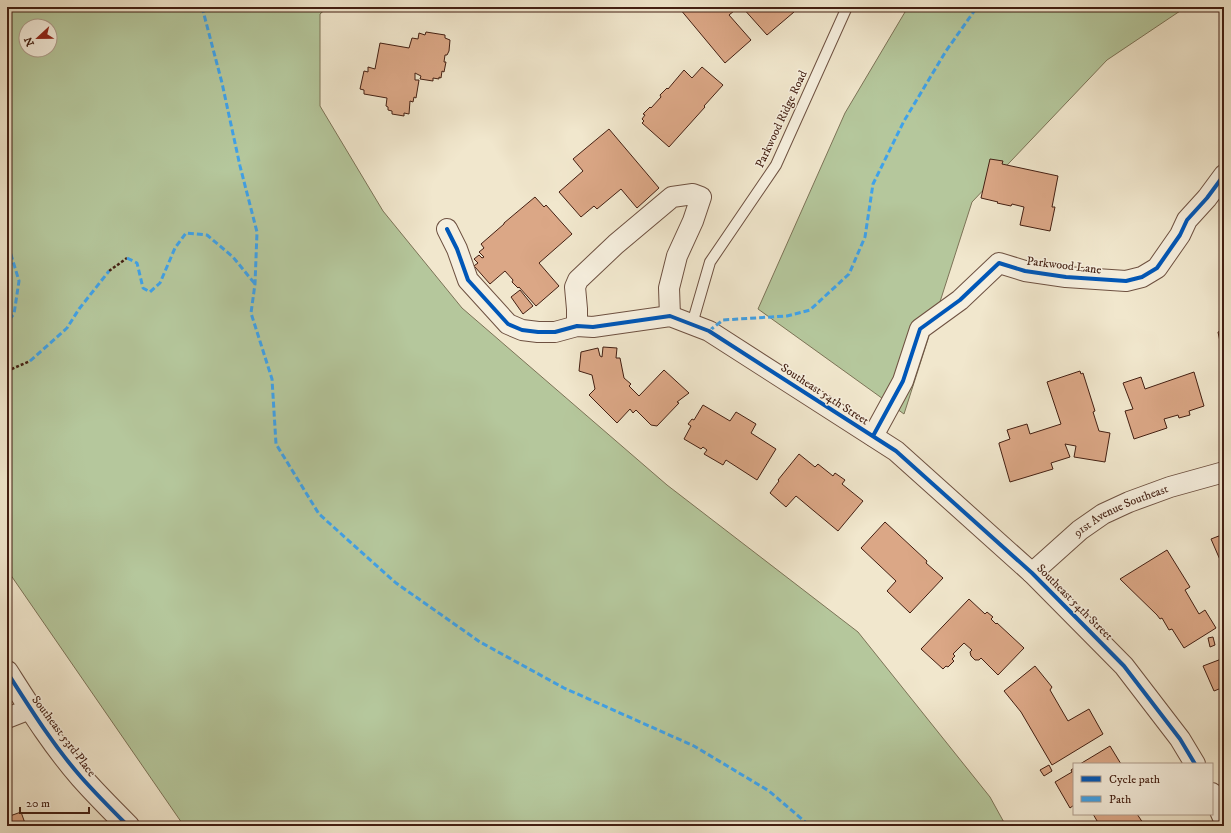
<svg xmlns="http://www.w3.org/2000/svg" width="1231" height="833" viewBox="0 0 1231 833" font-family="'IM FELL DW Pica',serif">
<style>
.green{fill:#b5c79c;stroke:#7c7357;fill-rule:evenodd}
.building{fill:#dba786;stroke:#431f12}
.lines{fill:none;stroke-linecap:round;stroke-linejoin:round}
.service-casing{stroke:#6e5141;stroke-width:12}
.minor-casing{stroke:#6e5141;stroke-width:22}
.tertiary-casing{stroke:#6e5141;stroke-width:24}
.path{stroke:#431f12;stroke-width:2.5;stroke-dasharray:3 2;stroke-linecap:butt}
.service{stroke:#f6efde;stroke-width:10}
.minor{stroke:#f6efde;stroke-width:20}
.tertiary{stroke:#f6efde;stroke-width:22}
.quiet{stroke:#3fa2ea;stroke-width:3;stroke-dasharray:6 3;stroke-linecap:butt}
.cycleway-casing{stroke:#f6efde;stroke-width:6}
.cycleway{stroke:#0057b8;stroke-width:4}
.labels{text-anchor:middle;stroke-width:3;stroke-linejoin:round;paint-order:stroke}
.street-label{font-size:12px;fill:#431f12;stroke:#f6efde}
</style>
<rect width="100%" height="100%" fill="#f1e7cd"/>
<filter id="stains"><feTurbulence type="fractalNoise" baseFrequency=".005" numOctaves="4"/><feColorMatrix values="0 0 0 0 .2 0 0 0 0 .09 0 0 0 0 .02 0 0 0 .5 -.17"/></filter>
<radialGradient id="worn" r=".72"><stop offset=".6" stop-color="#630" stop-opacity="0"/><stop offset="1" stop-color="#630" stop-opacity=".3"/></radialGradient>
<path class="green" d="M7 7H328L320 14V106L383 211 462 308 667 485 858 632 990 797 1006 826H184L10 574 7 562ZM26 26H50V50H26Z
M908 7H1186L1107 60 972 202 904 414 758 309 845 113Z"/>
<path class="building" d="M682 7H739L729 15 751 40 725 63 680 9Z
M742 7H790L794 12 767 35Z
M426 32 445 35V38L450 40 449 51 447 55H445L444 62H446L444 72 442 71 441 78 439 77V79L433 78V81L420 79 421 76 415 73V80H419L416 98 414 97 413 102 410 101 409 114 404 113V116L392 114V111L388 110V107L386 106 387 98 364 94V90L360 89 364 71 368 72V67L375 69 380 43 409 48 412 38 418 39 419 33 425 35Z
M702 67 723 85 704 106 705 107 669 147 642 123 644 121 642 119 645 115 643 114 650 107 651 108 661 97 660 95 667 88 668 89 684 70 692 78Z
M609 129 659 188 637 208 621 189 597 209 594 206 581 217 559 192 583 171 573 159Z
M990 159 1003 161 1002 164 1058 176 1052 207H1055L1050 231 1020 225 1024 207 1012 204 1011 206 997 203 998 202 981 198Z
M535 197 544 207 546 205 572 234 539 263 559 286 536 306 519 287 518 288 512 282 513 280 505 271 490 284 475 267 472 270 471 268 478 263 474 259 479 255 482 258 484 257 479 252 484 248 481 244 504 224V223Z
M520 290 533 306 523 314 511 297Z
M1224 330V361L1218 332Z
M603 347 617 348 616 358H620L624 378 631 384 629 386 639 396 664 370 689 393 677 402 679 403 657 426 651 425 636 410 633 413 630 409 617 423 589 395 595 389 592 375 579 371 581 352 598 348 600 356 602 357Z
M1080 371 1081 374 1083 373 1095 411 1093 412 1099 431 1110 433 1105 462 1074 457 1076 446 1065 444 1070 457 1051 463 1053 469 1010 482 999 444V443L1010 439 1007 430 1027 424 1030 434 1061 424 1047 382Z
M1194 372 1204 406 1189 411 1190 415 1179 418 1178 415 1164 419 1167 428 1134 439 1125 411 1133 409 1123 383 1141 377 1145 389Z
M703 405 730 421 736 412 756 424 751 433 776 449 757 480 726 460 723 465 704 454 707 450 703 447 701 449 684 439 691 426 688 424 692 419 694 420Z
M799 454 815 467 818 464 833 476 835 473 845 480 842 484 863 501 838 531 796 496 786 507 770 493 779 481 778 480Z
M885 522 927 561 926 563 943 578 910 613 887 591 896 581 861 548Z
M1224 534V569L1211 539Z
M1167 550 1190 587 1185 590 1199 614 1205 610 1216 628 1184 648 1172 629 1169 630 1162 618 1160 619 1157 615 1120 579Z
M969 599 985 614 987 612 993 617 991 619 996 624 997 623 1024 648 998 675 981 658 979 660H975L971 656 970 652 972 650 964 643 953 654 955 656 952 659 954 661 948 667 946 666 943 669 921 649Z
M1213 637 1215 645 1210 647 1208 638Z
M1224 658V687L1214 691 1203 666Z
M1035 666 1052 687 1050 690 1068 721 1089 709 1103 734 1052 765 1021 712 1004 691Z
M1110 746 1121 764H1080Z
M1049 765 1052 771 1044 776 1040 770Z
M1074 768V805L1070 808 1055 782 1072 772 1071 770Z
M21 812 26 826H7V817Z
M1093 814H1137L1145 826H1100Z"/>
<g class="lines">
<defs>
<path id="service" d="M692 324 710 262 776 165 847 7"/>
<g id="minor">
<path d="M447 229 457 249 468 280 508 324 522 330 538 332H555L577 326 593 327 670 316 709 331 896 451 1032 573 1124 666 1180 739 1195 764"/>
<path d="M577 326V309L575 287 578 280 616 244 672 197 693 194 701 197 693 221 677 256 669 288 670 316"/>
<path d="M873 436 903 381 920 329 960 300 999 263 1025 271 1066 277 1126 281 1142 277 1157 268 1180 235 1187 220 1207 198 1224 175"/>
<path id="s1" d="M1032 573 1080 530 1103 514 1129 502 1170 487 1224 472"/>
<path d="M7 718 30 709"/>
<path d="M1212 793 1224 820"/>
</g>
<path id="tertiary" d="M7 672C30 708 53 745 81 777 96 794 112 810 128 826"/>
</defs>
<use href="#service" class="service-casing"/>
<use href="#minor" class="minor-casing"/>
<use href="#tertiary" class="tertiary-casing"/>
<path class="path" d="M109 271 127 258
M7 371 30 361"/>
<use href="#service" class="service"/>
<use href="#minor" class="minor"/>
<use href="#tertiary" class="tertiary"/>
<path class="quiet" d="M202 7 222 83 240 166 257 232 255 284 251 313 272 379 276 444 319 514 396 583 480 642 564 688 694 746 769 791 810 826
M7 246 9 248 19 281 14 314 7 322
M127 258 137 263 143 288 150 292 160 283 175 248 186 233 207 235 233 257 255 284
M709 331 723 320 787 316 810 310 849 274 865 237 873 184 904 121 946 51 977 7
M30 361 67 328 79 309 109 271
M7 370V371"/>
<defs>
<path id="cycleway" d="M447 229 457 249 468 280 508 324 522 330 538 332H555L577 326 593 327 670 316 709 331 896 451 1032 573 1124 666 1180 739 1195 764
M873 436 903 381 920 329 960 300 999 263 1025 271 1066 277 1126 281 1142 277 1157 268 1180 235 1187 220 1207 198 1224 175
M7 672C30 708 53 745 81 777 96 794 112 810 128 826"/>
</defs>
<use href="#cycleway" class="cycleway-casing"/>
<use href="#cycleway" class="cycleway"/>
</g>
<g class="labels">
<g class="street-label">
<text transform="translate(781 119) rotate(-65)" y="4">Parkwood Ridge Road</text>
<text transform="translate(1064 265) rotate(7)" y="4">Parkwood Lane</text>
<text transform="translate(825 394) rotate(33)" y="4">Southeast 54th Street</text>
<text dy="4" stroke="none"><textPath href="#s1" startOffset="110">91st Avenue Southeast</textPath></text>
<text transform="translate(1075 602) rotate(45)" y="4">Southeast 54th Street</text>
<text transform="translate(64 736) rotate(53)" y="4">Southeast 53rd Place</text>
</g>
</g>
<rect width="1231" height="833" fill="none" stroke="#f1e7cd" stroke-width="24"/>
<rect x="8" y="8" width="1215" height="817" fill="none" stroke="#431f12" stroke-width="2"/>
<rect x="12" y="12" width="1207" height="809" fill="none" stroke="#431f12"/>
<rect x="1073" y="763" width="140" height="52" fill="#f6efde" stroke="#ae9c8c"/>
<rect x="1081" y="776" width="20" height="6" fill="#0057b8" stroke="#ae9c8c"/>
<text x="1109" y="783" font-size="12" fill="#431f12">Cycle path</text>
<rect x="1081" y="796" width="20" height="6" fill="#3fa2ea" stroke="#ae9c8c"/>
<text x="1109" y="803" font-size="12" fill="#431f12">Path</text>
<g transform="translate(38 38) rotate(248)"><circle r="19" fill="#f6efde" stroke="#ae9c8c"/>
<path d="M0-3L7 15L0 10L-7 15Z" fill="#8f2418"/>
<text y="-6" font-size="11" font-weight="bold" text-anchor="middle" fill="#431f12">N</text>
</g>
<path d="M20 807v6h69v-6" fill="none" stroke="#431f12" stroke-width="2"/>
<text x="26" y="807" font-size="12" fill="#431f12" stroke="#f6efde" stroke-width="3" paint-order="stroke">20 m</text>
<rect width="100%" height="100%" filter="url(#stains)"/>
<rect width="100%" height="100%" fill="url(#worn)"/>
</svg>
